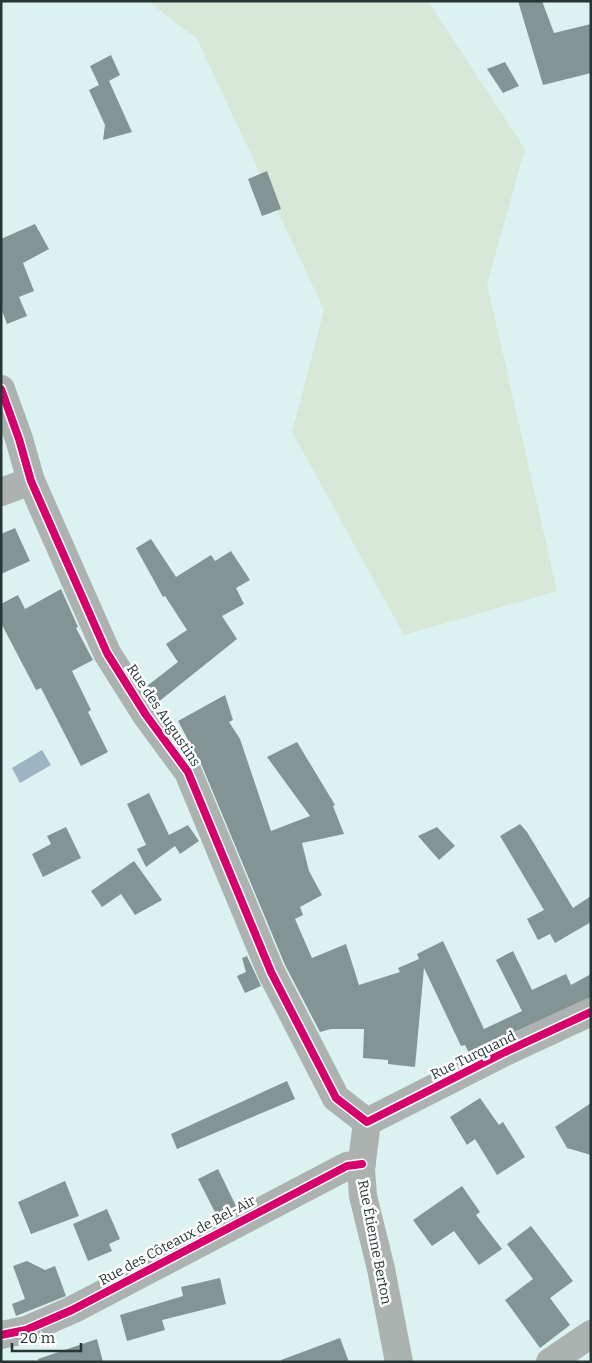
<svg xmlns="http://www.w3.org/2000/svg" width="592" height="1363" viewBox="0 0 592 1363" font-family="Bitter,serif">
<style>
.green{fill:#d7e8d9}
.water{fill:#9db4c5}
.building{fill:#839495}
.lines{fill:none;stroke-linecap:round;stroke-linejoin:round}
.minor{stroke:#acb2b0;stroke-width:28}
.cycleway-casing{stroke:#fff;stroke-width:11}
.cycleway{stroke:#d6006c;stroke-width:8}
.labels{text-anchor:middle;stroke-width:5;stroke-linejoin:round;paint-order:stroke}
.street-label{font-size:14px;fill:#253634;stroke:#fff}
</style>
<rect width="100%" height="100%" fill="#dcf2f0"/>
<path class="green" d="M148 1H428L525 149 487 284 557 591 404 635 292 432 324 310 197 39Z"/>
<path class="water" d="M42 750 51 765 20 783 12 768Z"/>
<path class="building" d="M518 1H542L554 33 591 24V73L543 85Z
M111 55 120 75 109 81 132 132 103 140 105 125 89 90 99 85 90 66Z
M505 62 519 86 503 93 487 69Z
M267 171 281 209 262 216 248 179Z
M35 224 49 249 23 263 34 291 19 297 27 316 7 324 1 308V239Z
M15 528 30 561 1 574V534Z
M151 539 176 577 211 555 215 561 231 551 250 580 236 588 244 604 222 616 237 639 157 703 147 686 178 662 166 644 187 630 165 596 163 597 136 548Z
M61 589 78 627 76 628 93 660 72 671 91 710 88 712 108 752 81 766 41 688 36 690 1 623V604L18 595 25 609Z
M225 695 233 720 229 722 240 739 271 831 310 816 267 757 297 742 335 805 333 806 344 834 302 843 309 871 322 895 300 907 303 915 295 919 312 958 346 944 359 985 400 972 398 968 419 959 417 954 443 941 484 1029 522 1011 496 960 513 951 532 990 566 974 571 985 591 974V997L469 1053 465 1045 461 1046 424 968 415 1067 388 1064V1060L363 1058 364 1029H331L320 1032 285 965 202 766 178 721Z
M149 793 169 835 188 825 199 841 180 854 175 846 146 867 137 849 146 845 127 804Z
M520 824 527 832 573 908 591 896V922L555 943 550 934 538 940 527 919 544 910 500 836Z
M66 827 81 858 43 877 32 854 51 844 47 836Z
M437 827 455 846 439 860 418 836Z
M134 861 162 900 135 915 121 894 102 907 91 891Z
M247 956 261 986 245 993 237 976 246 972 242 958Z
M287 1081 295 1099 177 1149 171 1134Z
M480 1098 499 1125 503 1122 525 1157 497 1175 475 1139 467 1145 450 1117Z
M591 1103V1155L567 1148 555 1127Z
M218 1169 236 1206 217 1216 198 1179Z
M65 1181 79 1216 31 1234 18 1202Z
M462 1186 480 1212 476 1215 502 1249 479 1265 454 1231 432 1246 413 1220Z
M107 1209 120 1239 109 1244 112 1251 88 1261 73 1224Z
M531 1226 573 1281 550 1298 570 1325 540 1348 505 1300 533 1279 507 1244Z
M27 1261 45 1270 55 1266 66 1296 16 1316 12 1304 25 1299 13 1266Z
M220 1278 226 1304 162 1320 165 1330 127 1341 120 1315 183 1296 181 1287Z
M340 1338 349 1362H281V1360Z
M97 1339 103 1362H39L38 1359Z"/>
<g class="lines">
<path class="minor" d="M1 389 19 439 31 481 107 653 146 715 188 772 271 972 336 1098 367 1122
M1 492 31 481
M367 1122 505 1052 591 1012
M367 1122 361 1169 363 1196 381 1269 399 1362
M1 1335 26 1330 72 1310 347 1166 362 1164
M550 1362 591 1334"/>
<defs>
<path id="cycleway" d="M1 389 19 439 31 481 107 653 146 715 188 772 271 972 336 1098 367 1122 505 1052 591 1012
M1 1335 26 1330 72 1310 347 1166 362 1164"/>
</defs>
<use href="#cycleway" class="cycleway-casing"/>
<use href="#cycleway" class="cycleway"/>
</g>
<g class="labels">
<g class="street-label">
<text transform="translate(164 715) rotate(56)" y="5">Rue des Augustins</text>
<text transform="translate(473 1055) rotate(-26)" y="5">Rue Turquand</text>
<text transform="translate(177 1240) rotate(-28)" y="5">Rue des Côteaux de Bel-Air</text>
<text transform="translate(375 1242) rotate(79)" y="5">Rue Étienne Berton</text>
</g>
</g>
<rect width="592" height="1363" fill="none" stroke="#253634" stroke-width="5"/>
<path d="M12 1343v8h69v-8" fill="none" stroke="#253634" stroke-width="2.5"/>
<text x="20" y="1343" font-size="15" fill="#253634" stroke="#ffffff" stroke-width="4" paint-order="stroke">20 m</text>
</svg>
